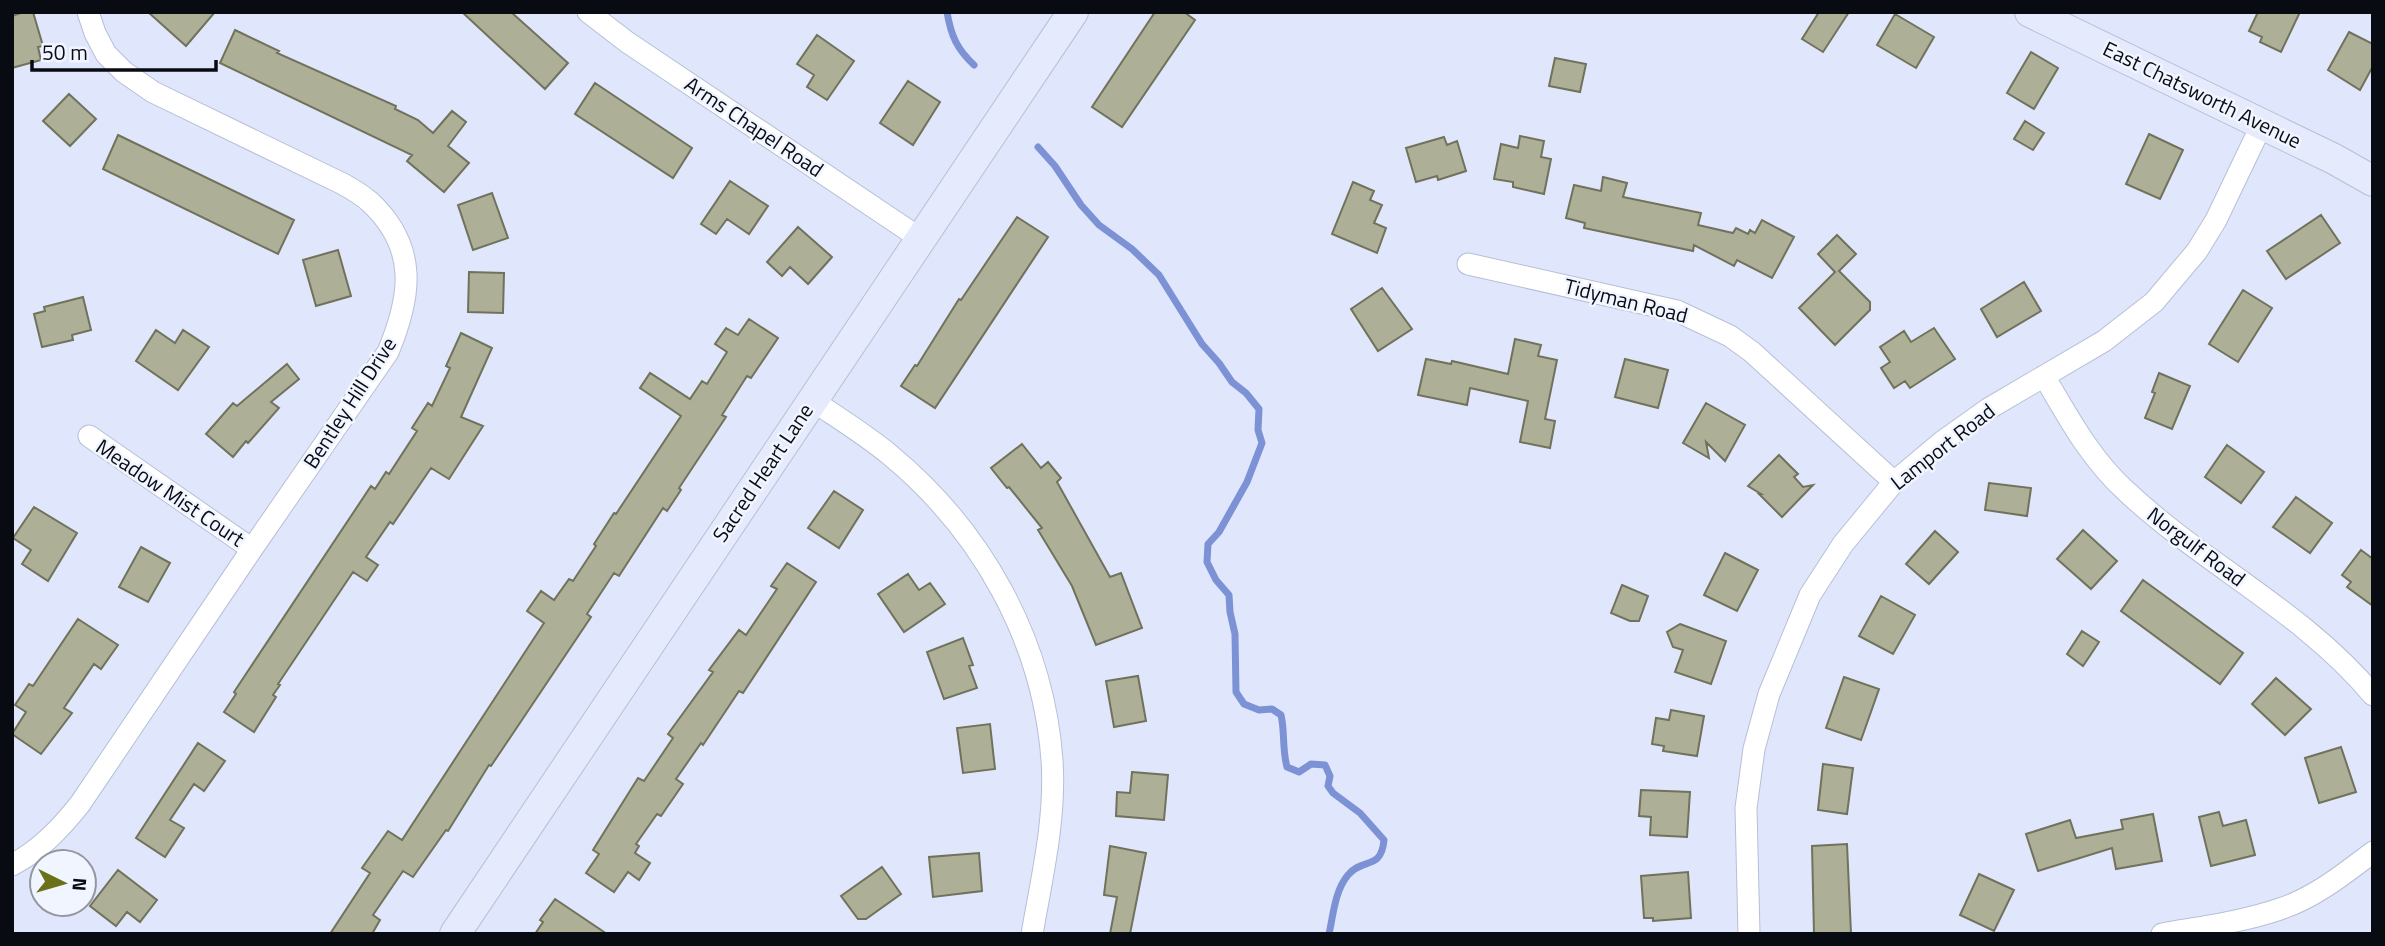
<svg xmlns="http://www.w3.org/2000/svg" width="2385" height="946" viewBox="0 0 2385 946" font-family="'Titillium Web',sans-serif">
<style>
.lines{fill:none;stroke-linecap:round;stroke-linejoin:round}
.stream{stroke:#7d92d5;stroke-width:7}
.building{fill:#adb097;stroke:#70725b;stroke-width:2}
.street-casing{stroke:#b7bfd7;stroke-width:23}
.secondary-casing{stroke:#b7bfd7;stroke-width:32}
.street{stroke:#fff;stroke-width:21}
.secondary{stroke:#e5ebfd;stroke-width:30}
.labels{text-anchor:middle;stroke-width:5;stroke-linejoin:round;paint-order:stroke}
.street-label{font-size:21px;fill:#090b13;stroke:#f1f5ff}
</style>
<rect width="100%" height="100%" fill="#e0e7fc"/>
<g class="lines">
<path class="stream" d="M947 12C951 36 957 49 974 65
M1038 147 1055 166 1081 205 1099 225 1132 249 1159 275 1202 344 1219 363 1232 382 1246 393 1259 409 1258 430 1262 443 1247 482 1219 532 1208 544 1207 562 1216 580 1229 595 1230 612 1235 634 1236 692 1244 704 1259 710 1272 709 1281 715C1285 732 1282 749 1287 767L1299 772 1311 764 1325 765 1330 776 1328 786 1333 793 1360 813 1384 840C1381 871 1363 857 1348 875 1335 890 1333 916 1329 934"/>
</g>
<path class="building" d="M24 12H33L43 46 38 47 41 60 12 68V16Z
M148 12H215L186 46Z
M462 12H511L568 63 545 89Z
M1155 12H1184L1195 20 1122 127 1092 107Z
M1819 12H1849L1823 52 1802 39Z
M2258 12H2300L2281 52 2260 42 2262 37 2249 31Z
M1895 14 1934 37 1916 68 1877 45Z
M235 30 279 51 277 53 396 106 395 109 418 120 433 133 452 111 466 122 448 146 469 163 444 192 407 161 412 155 220 63Z
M2349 32 2373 44V66L2360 90 2328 70Z
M817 35 854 61 827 100 807 87 814 75 797 64Z
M2031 52 2058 68 2034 109 2007 93Z
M1555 58 1586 64 1580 92 1549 86Z
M908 81 940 102 913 145 880 123Z
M595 83 692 148 673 178 575 114Z
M69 94 96 119 70 146 43 121Z
M2025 121 2044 133 2033 150 2014 139Z
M2149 134 2183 150 2160 199 2126 184Z
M118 135 294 220 278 254 103 169Z
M1520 136 1544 141 1541 157 1551 159 1544 194 1513 187V182L1494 179 1501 144 1518 148Z
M1444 137 1447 145 1457 141 1466 171 1438 180 1437 176 1416 182 1406 148Z
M1603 177 1627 183 1623 197 1701 213 1698 225 1733 233 1736 228 1748 234 1750 230 1755 233 1762 220 1794 237 1772 278 1737 260 1734 266 1694 245 1693 251 1584 228 1585 223 1566 218 1574 185 1601 191Z
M730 181 768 206 749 234 727 219 716 234 701 224Z
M1353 182 1374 191 1370 200 1382 205 1374 223 1386 228 1377 253 1332 234Z
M492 193 508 238 473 250 458 205Z
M2321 215 2340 243 2286 279 2267 251Z
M1017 217 1048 237 935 408 901 386 915 365 917 366 959 299 961 300Z
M798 227 832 257 808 284 790 267 782 276 767 262Z
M1837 235 1856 254 1839 271 1870 302V310L1835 345 1799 308 1835 272 1818 254Z
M338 250 351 296 316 306 303 260Z
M469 272 504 273 503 313 468 312Z
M2024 282 2041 311 1997 337 1981 309Z
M1382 288 1412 329 1378 351 1351 309Z
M2243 290 2272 308 2238 362 2209 344Z
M83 297 91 330 72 335 73 340 42 347 34 314 45 311 44 307Z
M749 319 778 338 751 378 747 376 722 415 726 417 679 488 681 490 667 511 663 508 619 576 614 573 587 614 591 617 491 766 489 765 448 831 446 830 413 877 403 871 373 915 380 920 372 934H330L370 873 362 868 388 831 402 840 544 623 527 611 541 591 554 600 569 579 573 581 596 546 594 544 614 513 616 514 681 416 640 388 650 373 690 399 702 381 707 384 727 352 715 344 726 328 738 335Z
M1934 328 1955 359 1910 388 1905 381 1894 388 1881 368 1890 362 1880 347 1904 331 1911 342Z
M156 330 175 343 183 330 209 347 178 390 136 361Z
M461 333 492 348 461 417 483 426 449 479 431 468 393 524 390 522 366 557 378 565 367 581 353 572 278 684 280 685 273 695 276 697 254 732 224 712 236 694 234 692 371 486 375 489 386 472 389 474 417 431 412 428 428 403 432 406 450 368 446 366Z
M1515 339 1541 345 1538 356 1557 360 1545 419 1555 421 1550 448 1520 442 1528 401 1470 388 1467 405 1418 395 1426 359 1451 364 1452 361 1508 374Z
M1625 359 1668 370 1658 408 1615 397Z
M287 364 299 379 271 402 279 408 248 443 246 441 233 457 206 434 233 403 237 406Z
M2159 373 2190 386 2172 429 2145 418 2155 393 2152 392Z
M1706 403 1745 425 1725 461 1706 442 1709 458 1683 443Z
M1022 444 1041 468 1048 462 1061 478 1057 482 1110 577 1121 573 1142 628 1096 645 1072 586 1038 530 1042 528 1009 487 1007 488 991 468Z
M2227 445 2264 472 2241 503 2205 477Z
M1779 455 1798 474 1794 477 1803 487 1813 485 1782 517 1759 494H1761L1748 486Z
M1989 483 2031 488 2027 516 1985 510Z
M834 491 863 510 839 548 808 528Z
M2296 497 2332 523 2310 553 2273 527Z
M34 507 77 533 48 581 22 564 31 550 13 538Z
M2083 530 2117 561 2091 589 2057 559Z
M1935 531 1958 552 1929 584 1906 564Z
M141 547 170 563 148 602 119 587Z
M2361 550 2373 559V606L2347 587 2351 582 2342 575Z
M1725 553 1758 570 1737 611 1704 595Z
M787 563 816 582 743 693 739 691 703 745 701 743 676 779 683 784 661 816 657 814 636 844 639 846 635 853 650 863 639 880 628 872 614 892 586 873 599 854 593 850 638 778 644 781 673 738 668 734 713 672 709 670 739 630 746 635 777 589 771 586Z
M908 574 919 590 930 583 945 604 904 632 878 594Z
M2143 580 2243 653 2220 684 2121 611Z
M1622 585 1648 596 1639 621H1630L1611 613Z
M1881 596 1915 615 1893 654 1859 636Z
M78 619 118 645 101 669 94 664 64 708 72 713 41 754 12 734 26 712 15 705 29 684 33 686Z
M1680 624 1726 641 1711 684 1675 672 1683 650 1673 647 1667 632Z
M2082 631 2099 642 2083 666 2067 654Z
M963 638 973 665 969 666 977 688 944 699 927 652Z
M1138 676 1146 721 1114 727 1106 681Z
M1844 677 1879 689 1861 740 1826 728Z
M2276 678 2311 709 2285 735 2252 704Z
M1671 710 1704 716 1697 756 1663 751 1664 746 1652 744 1656 718 1669 720Z
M990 724 995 769 963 773 957 728Z
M198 743 225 761 204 791 194 784 170 820 184 828 165 857 136 838Z
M2341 747 2356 792 2319 803 2305 758Z
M1823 764 1853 768 1847 814 1818 810Z
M1132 772 1168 775 1164 820 1116 816 1117 792 1130 793Z
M1641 790 1690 792 1687 837 1650 835 1651 817 1639 816Z
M2219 812 2223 826 2246 820 2255 855 2211 866 2199 817Z
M2153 814 2162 861 2116 869 2112 848 2038 871 2026 834 2070 820 2076 838 2123 829 2121 820Z
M1847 844 1851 934H1814L1812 846Z
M1110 846 1146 853 1130 934H1110L1117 897 1104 895Z
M979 853 982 891 933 897 929 857Z
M882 867 901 894 866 919H858L841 896Z
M118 870 157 900 140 922 127 912 116 926 90 906Z
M1688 872 1691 918 1653 921V918H1644L1641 876Z
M1979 874 2014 890 1994 931 1960 915Z
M555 899 607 934H535L543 922 540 920Z"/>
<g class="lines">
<defs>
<path id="street" d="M588 12 627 42 921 239
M1468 264 1677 311 1730 336 1752 352 1894 482
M2044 376C2068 417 2091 460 2127 492 2205 565 2304 612 2373 695
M812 400C838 418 866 435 890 455 982 531 1043 640 1052 760 1056 818 1042 877 1032 934
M89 436 252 549
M12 865C40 850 60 829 80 804L252 549 388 352C411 297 419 248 370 202 362 195 352 189 343 184L153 92 124 72 106 54 95 33 88 12
M1749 934 1746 808 1754 749 1769 694 1810 595 1843 544 1894 482 1943 441 1988 409 2104 341 2154 302 2197 251 2216 220 2262 124
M2162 934C2201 927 2242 922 2280 909 2314 898 2344 874 2373 852"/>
<path id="secondary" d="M2030 12 2334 159 2373 181
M455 934 1073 12"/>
</defs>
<use href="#street" class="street-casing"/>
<use href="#secondary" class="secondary-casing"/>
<use href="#street" class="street"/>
<use href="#secondary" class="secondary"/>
</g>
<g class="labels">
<g class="street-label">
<text transform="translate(2202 95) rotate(26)" y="7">East Chatsworth Avenue</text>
<text transform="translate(754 127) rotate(34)" y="7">Arms Chapel Road</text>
<text transform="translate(1626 301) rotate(14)" y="7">Tidyman Road</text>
<text transform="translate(350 403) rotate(-57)" y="7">Bentley Hill Drive</text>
<text transform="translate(1943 447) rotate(-38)" y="7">Lamport Road</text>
<text transform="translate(763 473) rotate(-56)" y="7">Sacred Heart Lane</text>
<text transform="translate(170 493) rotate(34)" y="7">Meadow Mist Court</text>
<text transform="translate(2196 547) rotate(37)" y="7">Norgulf Road</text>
</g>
</g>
<rect width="2385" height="946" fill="none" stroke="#090b13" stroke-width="28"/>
<g transform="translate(63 883) rotate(95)"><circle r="33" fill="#f1f5ff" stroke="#9497a1" stroke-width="2"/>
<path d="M0-5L12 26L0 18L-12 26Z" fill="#6b7118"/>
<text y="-10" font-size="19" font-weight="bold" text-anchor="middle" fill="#090b13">N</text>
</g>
<path d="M32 60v10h184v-10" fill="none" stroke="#090b13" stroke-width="3.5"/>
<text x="42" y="60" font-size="21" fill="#090b13" stroke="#f1f5ff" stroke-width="5" paint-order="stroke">50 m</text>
</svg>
